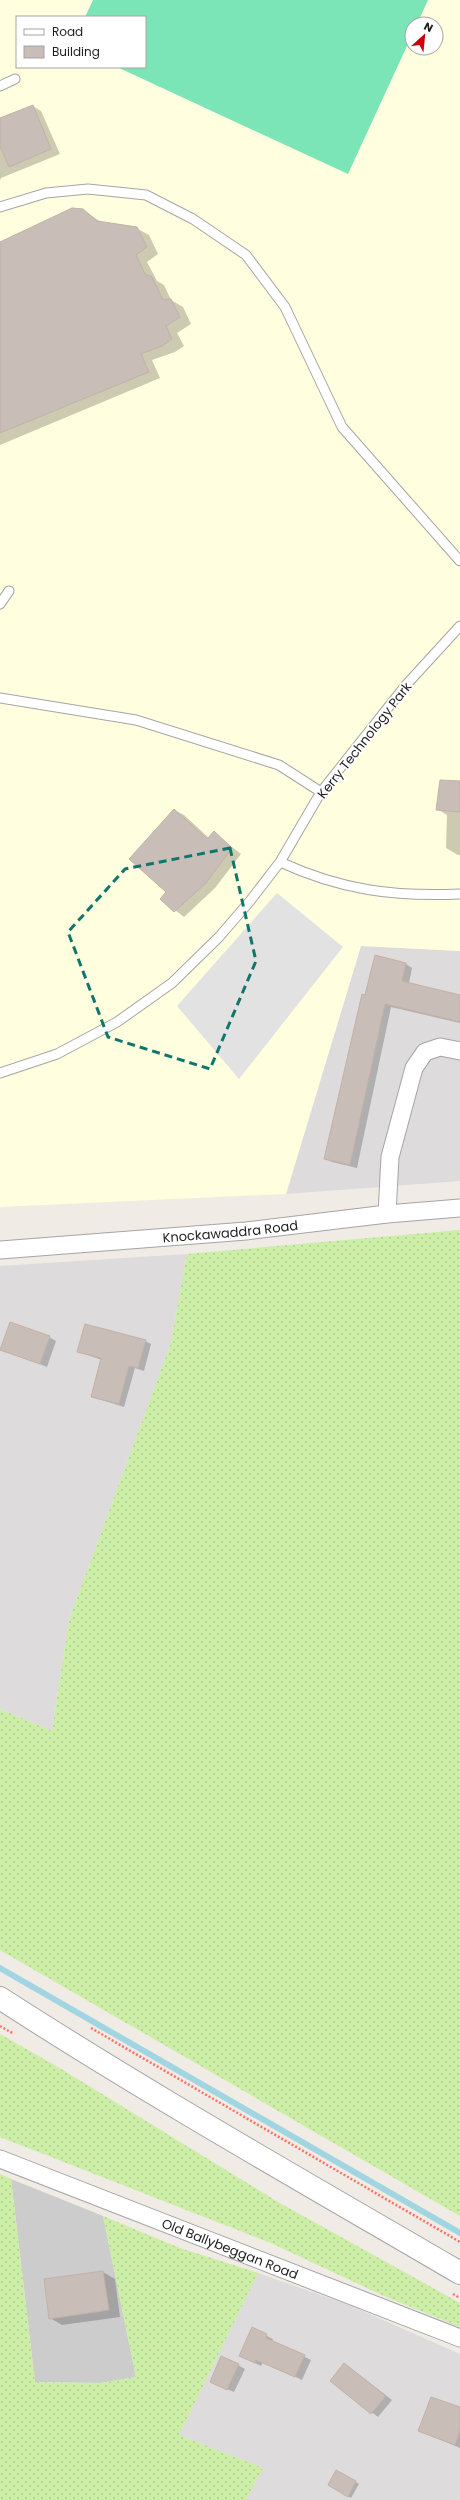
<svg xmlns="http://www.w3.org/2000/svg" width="460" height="2500" viewBox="0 0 460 2500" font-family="Poppins,sans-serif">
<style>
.residential{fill:#dddbdb}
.education{fill:#fffede;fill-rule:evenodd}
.religious{fill:#ccc}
.grass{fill:url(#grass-dots)}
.pitch{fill:#7ce5b8}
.parking{fill:#e2e2e2}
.shadow{fill:#0003}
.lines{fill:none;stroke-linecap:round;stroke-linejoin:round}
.stream{stroke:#a1d5e1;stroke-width:6}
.building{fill:#c8bdb7;stroke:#c3b1a5}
.service-casing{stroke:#a5a5a5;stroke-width:11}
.minor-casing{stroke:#a5a5a5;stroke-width:19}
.tertiary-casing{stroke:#a5a5a5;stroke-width:24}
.path{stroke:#ff6f66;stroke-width:2.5;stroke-dasharray:2 2;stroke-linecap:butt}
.service{stroke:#fff;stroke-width:9}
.minor{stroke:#fff;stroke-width:17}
.tertiary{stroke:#fff;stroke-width:22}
.marked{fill:none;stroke:#0f766e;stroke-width:3;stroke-dasharray:8 5;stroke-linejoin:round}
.labels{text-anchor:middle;stroke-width:3.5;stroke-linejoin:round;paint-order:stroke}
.street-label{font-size:13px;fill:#1e1e1e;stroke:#fff}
</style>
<defs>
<pattern id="grass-dots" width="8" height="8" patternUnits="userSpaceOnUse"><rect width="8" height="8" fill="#cceea6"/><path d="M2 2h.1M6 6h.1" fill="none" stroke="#afcc8e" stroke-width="1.8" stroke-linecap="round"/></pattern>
</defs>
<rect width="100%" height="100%" fill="#f0ebe4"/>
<path class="residential" d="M361 946 460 951V1181L286 1194Z
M187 1254 171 1343 69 1620 52 1731 0 1709V1266Z
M258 2273 349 2305 460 2354V2500H246L263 2468 179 2435Z"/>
<path class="education" d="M0 0H460V951L361 946 286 1194 0 1207ZM17 17H145V67H17ZM412 24H436V48H412Z"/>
<path class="religious" d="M11 2179 103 2216 136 2377 100 2383 35 2382Z"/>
<path class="grass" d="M460 1230V2216L0 1950V1709L52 1731 69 1620 171 1343 187 1254Z
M0 2034 63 2070 278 2202 460 2303V2327L384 2296 273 2244 0 2137Z
M0 2174 11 2179 35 2382 100 2383 136 2377 103 2216 180 2248 258 2273 179 2435 263 2468 246 2500H0Z"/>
<path class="pitch" d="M93 0H428L417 24H412V35L348 174 117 67H145V17H85Z"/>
<path class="parking" d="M277 893 343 947 239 1079 177 1006Z"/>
<path class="shadow" d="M33 106 41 111 60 154 1 178 0 181V119Z
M83 210 101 222 136 228 149 235 158 254 147 262 157 281 164 285 171 300 183 307 191 324 177 333 184 346 175 352 152 360 160 378 0 445V242Z
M460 782V855H458L446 848 447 815 437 809Z
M174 810 184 815 209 838 214 833 241 854 215 888 184 917 161 899 167 892Z
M406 964 412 968 409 983 460 996V1023L391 1007 357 1168 332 1162 325 1158 366 996Z
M49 1337 56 1341 47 1367 1 1349Z
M145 1341 151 1344 144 1371 135 1368 124 1407 92 1397 102 1360 79 1352Z
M103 2272 115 2279 120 2317 62 2325 50 2318Z
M253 2329 273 2339 272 2341 311 2360 302 2380 263 2362 261 2366 240 2356Z
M345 2364 392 2400 378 2417 331 2381Z
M238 2365 245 2369 234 2392 217 2385Z
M460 2408V2448L420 2431Z
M337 2471 359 2484 351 2498 329 2485Z"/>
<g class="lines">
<path class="stream" d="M0 1968 460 2233"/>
</g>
<path class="building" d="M33 105 51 149 9 167 0 146V118Z
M72 208 83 209 97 221 137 227 147 247 136 255 145 274 152 277 163 300 171 299 180 317 166 326 172 339 162 346 141 354 149 372 0 433V242Z
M440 780 460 781V812L436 810Z
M174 809 207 839 214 831 232 848 206 883 174 912 160 899 166 892 129 859Z
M375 955 406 963 402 981 460 995V1022L385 1004 350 1165 324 1159 362 994 365 995Z
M10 1322 50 1336 40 1364 0 1350Z
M85 1324 146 1340 138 1368 129 1366 119 1404 91 1397 101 1358 77 1352Z
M103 2271 109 2310 49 2319 44 2279Z
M252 2327 267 2334 266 2338 305 2355 295 2377 256 2360 255 2363 239 2356Z
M221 2356 239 2364 227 2390 210 2382Z
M344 2363 386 2396 371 2414 330 2381Z
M431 2397 460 2407V2430L455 2445 418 2431Z
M336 2470 356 2481 348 2497 328 2485Z"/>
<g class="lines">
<defs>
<path id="service" d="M0 86 15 79
M0 207 46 193 88 189 146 195 193 219 246 255 285 307 342 427 460 561
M0 604 9 591
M0 698 136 720 279 765 321 792
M280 862C341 890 394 897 460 894
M0 1073 57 1054 117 1022 172 983 219 937 250 901 280 862 321 792 406 685 460 626"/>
<g id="minor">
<path d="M387 1214 390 1157 414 1068 425 1052 440 1047 460 1051"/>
<path id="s1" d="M0 1250 246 1231 387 1214 460 1208"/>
<path id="s2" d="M0 2159 460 2338"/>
</g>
<path id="tertiary" d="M0 1998C150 2095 306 2183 460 2273"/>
</defs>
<use href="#service" class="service-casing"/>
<use href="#minor" class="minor-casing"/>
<use href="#tertiary" class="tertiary-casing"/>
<path class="path" d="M0 2026 14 2034
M91 2028 460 2242
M453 2294 460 2298"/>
<use href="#service" class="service"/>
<use href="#minor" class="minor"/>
<use href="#tertiary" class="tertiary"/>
</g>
<path class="marked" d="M230 848 256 961 210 1069 108 1037 68 932 125 869Z"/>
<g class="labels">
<g class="street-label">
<text transform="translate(364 740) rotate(-52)" y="5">Kerry Technology Park</text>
<text dy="5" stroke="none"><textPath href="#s1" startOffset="231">Knockawaddra Road</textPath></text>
<text dy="5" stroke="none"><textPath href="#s2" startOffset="247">Old Ballybeggan Road</textPath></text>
</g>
</g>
<rect x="16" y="16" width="130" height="52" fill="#ffffff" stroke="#a5a5a5"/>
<rect x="24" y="29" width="20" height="6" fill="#ffffff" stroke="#a5a5a5"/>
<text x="52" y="36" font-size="12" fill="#1e1e1e">Road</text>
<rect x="24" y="46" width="20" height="12" fill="#c8bdb7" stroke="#a5a5a5"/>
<text x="52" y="56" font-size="12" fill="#1e1e1e">Building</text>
<g transform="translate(424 36) rotate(27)"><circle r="19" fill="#ffffff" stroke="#a5a5a5"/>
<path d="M0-3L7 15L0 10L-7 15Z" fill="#cd0009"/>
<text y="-6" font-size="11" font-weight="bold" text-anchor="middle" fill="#1e1e1e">N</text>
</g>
</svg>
